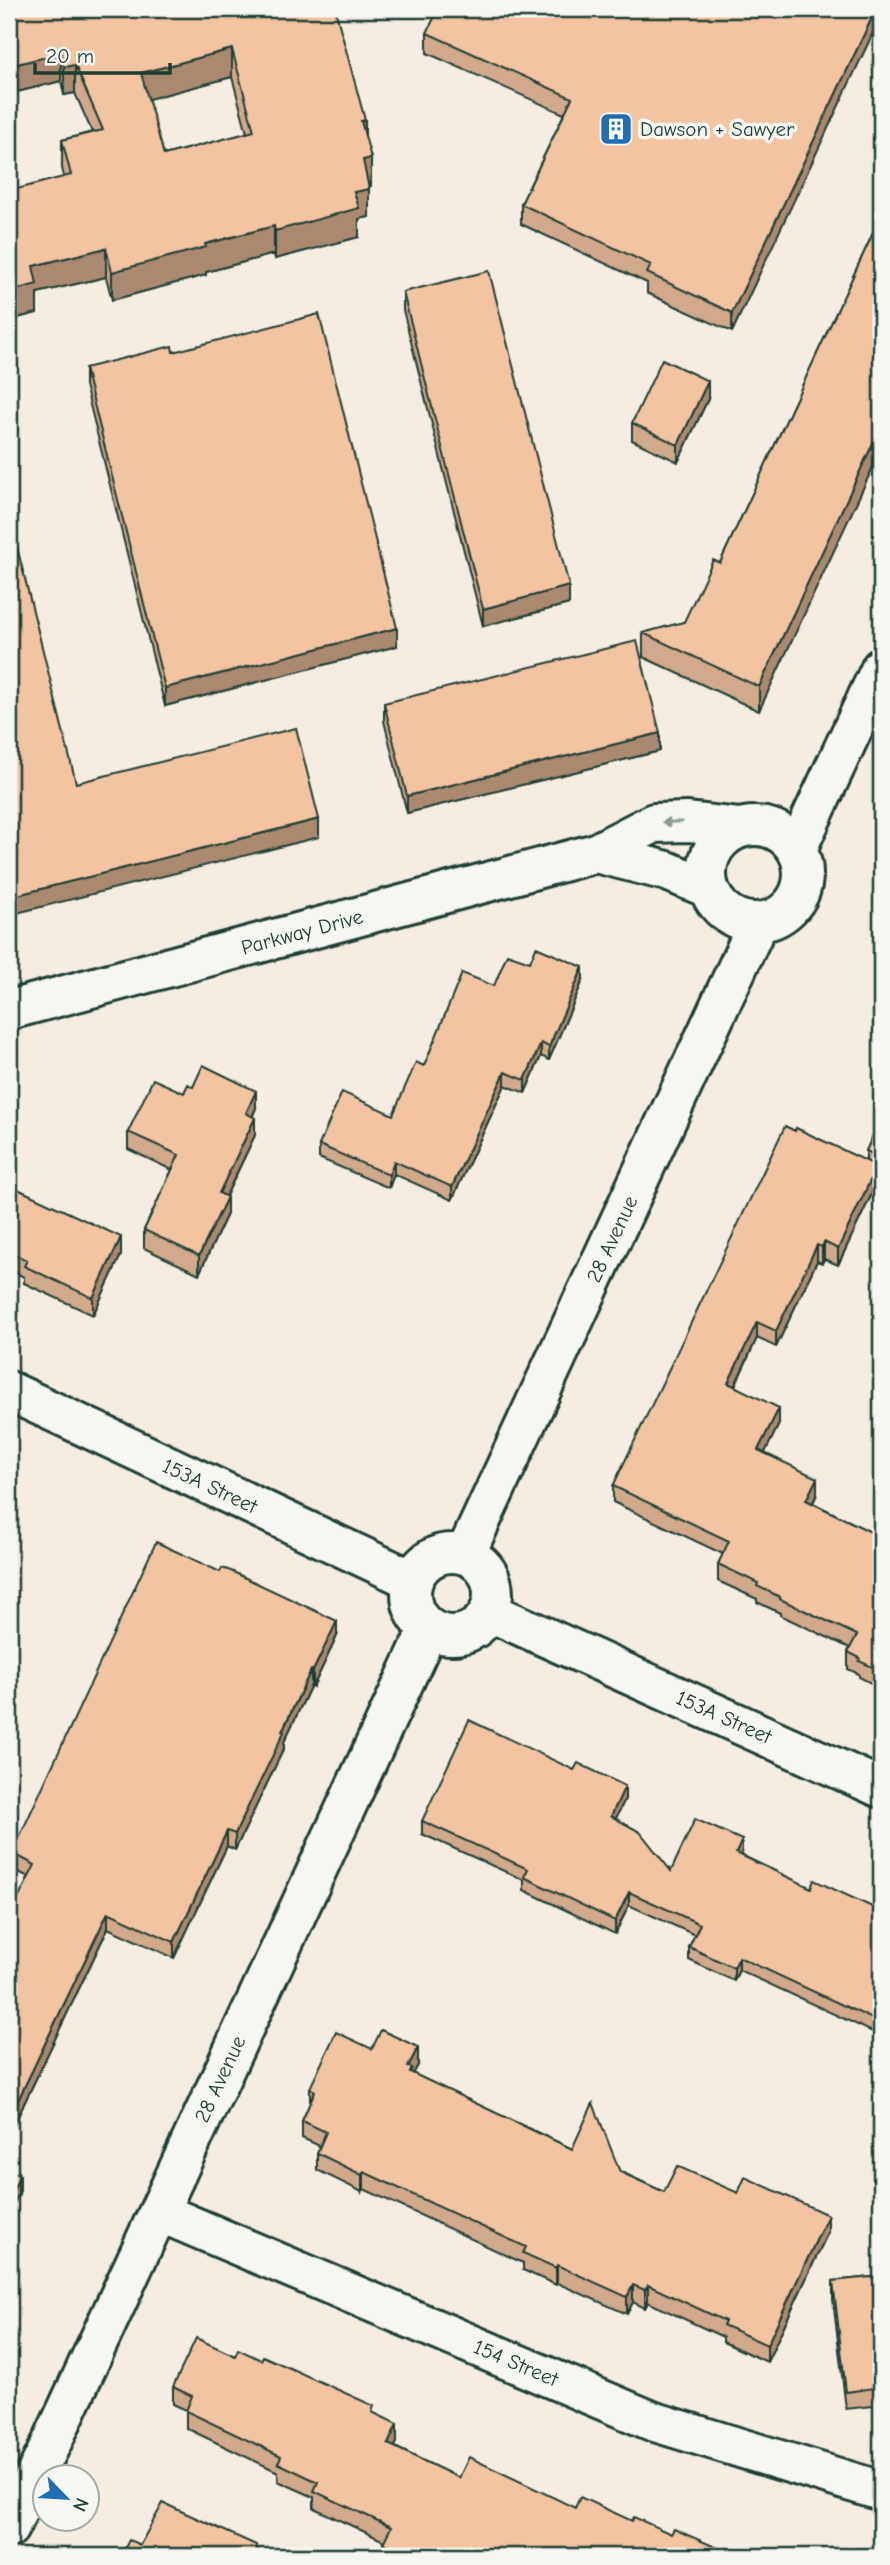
<svg xmlns="http://www.w3.org/2000/svg" width="890" height="2565" viewBox="0 0 890 2565" font-family="'Comic Neue',sans-serif">
<style>
.lines{fill:none;stroke-linecap:round;stroke-linejoin:round}
.minor-casing{stroke:#1f3d34;stroke-width:44}
.minor{stroke:#f6f6f2;stroke-width:38}
.wall{fill:#d1a98b;stroke:#1f3d34;stroke-width:2;fill-rule:evenodd}
.shaded-wall{fill:#aa8971;stroke:#1f3d34;stroke-width:2}
.building{fill:#f3c4a2;stroke:#1f3d34;stroke-width:2;fill-rule:evenodd}
.oneway{fill:#8a9a93}
.labels{text-anchor:middle;stroke-width:7;stroke-linejoin:round;paint-order:stroke}
.poi-label{font-size:21px;fill:#1f3d34;stroke:#f6f6f2;text-anchor:start}
.street-label{font-size:21px;fill:#1f3d34;stroke:#f6f6f2}
</style>
<rect width="100%" height="100%" fill="#f5ece2"/>
<filter id="ink" filterUnits="userSpaceOnUse"><feTurbulence type="fractalNoise" baseFrequency=".0143" numOctaves="2"/><feDisplacementMap in="SourceGraphic" scale="14" xChannelSelector="R" yChannelSelector="G"/><feConvolveMatrix kernelMatrix="1 2 1 2 8 2 1 2 1" color-interpolation-filters="sRGB"/></filter>
<g filter="url(#ink)">
<g class="lines">
<defs>
<path id="minor" d="M707 874a48 48 0 1 1 96 0a48 48 0 1 1-96 0Z
M797 849 881 668
M596 853 667 871 708 888
M9 1010 596 853 654 823 688 822 740 828
M9 1391 412 1580
M411 1594a41 41 0 1 1 82 0a41 41 0 1 1-82 0Z
M465 1555 758 923
M490 1612 881 1788
M159 2212 652 2421 881 2491
M9 2528 52 2442 429 1628"/>
</defs>
<use href="#minor" class="minor-casing"/>
<use href="#minor" class="minor"/>
</g>
<path class="wall" d="M9 9H335L365 136 371 186 369 187V217L359 219V237L275 259 274 254 206 272V275L112 300 106 277 37 293V313L9 320 64 177 62 168V140L92 132 75 93 64 95 61 81 9 94ZM232 77 247 133 164 155 148 99Z
M881 9 732 332 647 293V283L521 224V204L564 114 427 53V33Z
M881 216 759 711 643 657V633L684 622 720 563Z
M403 292 569 604 483 626 403 310Z
M173 352 397 646 165 706 85 385V368Z
M708 399 678 462 632 440V423Z
M384 703 660 751 407 813 384 721Z
M881 930V952L879 951V934Z
M583 980 549 1060 541 1056 525 1093 505 1085 452 1200 394 1174 389 1188 319 1158V1145L393 1115 424 1066 494 986Z
M193 1087 256 1108 252 1117 255 1135 226 1196 227 1214 199 1274 144 1248V1230L172 1170 128 1149V1132Z
M881 1117V1175L877 1173V1183L838 1265 824 1259 822 1263 817 1261 776 1347 757 1338 735 1386 779 1424 764 1453 817 1494 813 1503 881 1537V1693L879 1692V1687L859 1677V1674L848 1669V1652L850 1648 780 1615V1613L757 1602V1599L718 1581V1564L723 1554 613 1502V1486L866 1161V1151Z
M9 1185 121 1255 93 1315 24 1283V1277L9 1269Z
M337 1636 313 1687 311 1685 284 1742V1748L235 1850 227 1846 174 1958 108 1928 9 2135V1922L29 1877 12 1869V1853Z
M574 1770 625 1799 615 1819 671 1871 742 1853 741 1855 811 1888 881 1911V2036L739 1970 734 1981 689 1960V1947L695 1935 629 1905 615 1934 524 1890V1880L422 1834V1821Z
M372 2049 418 2065 413 2074 664 2192 828 2232 767 2362 723 2342V2337L648 2302 645 2308 633 2302 627 2314 557 2283 556 2285 523 2270V2263L364 2189 362 2192 317 2170V2153L320 2146 302 2138V2121L310 2103V2088Z
M881 2276V2405L846 2409 833 2299V2281Z
M235 2356 374 2413 397 2442 395 2447 459 2478 575 2508 632 2521 736 2556H383V2543L384 2541 314 2508V2497L278 2481V2472L186 2428V2410L173 2404V2387Z"/>
<path class="shaded-wall" d="M876 9H881V16L732 332V313Z
M232 49V77L141 101V73Z
M61 53V81L9 94V66Z
M75 65V93L64 95V67Z
M365 120V148L361 121Z
M371 158V186L363 188V160Z
M369 189V217L359 219V237L275 259V231L354 192Z
M274 226V254L206 272V275L112 300V272L205 244Z
M106 248V277L37 293V313L9 320V292L33 266Z
M708 381V399L678 462V445Z
M881 426V450L759 711V687Z
M569 586V604L483 626V609Z
M397 628V646L165 706V688Z
M660 733V751L407 813V796Z
M319 819V837L9 915V897Z
M583 967V980L549 1060V1047Z
M541 1043V1056L525 1093V1080Z
M505 1072V1085L452 1200V1187Z
M256 1091V1108L246 1131V1113Z
M255 1118V1135L219 1210V1193Z
M394 1161V1174L389 1188V1175Z
M877 1166V1183L838 1265V1249Z
M227 1197V1214L199 1274V1256Z
M121 1237V1255L93 1315V1298Z
M824 1242V1259L822 1263V1247Z
M817 1245V1261L776 1347V1331Z
M757 1322V1338L728 1400V1383Z
M779 1408V1424L758 1467V1450Z
M817 1478V1494L806 1517V1500Z
M337 1621V1636L313 1687V1671Z
M311 1670V1685L284 1742V1748L235 1850V1834Z
M625 1786V1799L611 1829V1816Z
M227 1831V1846L174 1958V1942Z
M742 1840V1853L736 1866V1853Z
M629 1892V1905L615 1934V1921Z
M108 1912V1928L9 2135V2119Z
M739 1957V1970L734 1981V1968Z
M418 2047V2065L412 2076 408 2067Z
M364 2172V2189L362 2192V2175Z
M20 2175V2191L9 2214V2199Z
M828 2215V2232L767 2362V2345Z
M557 2265V2283L556 2285V2268Z
M633 2285V2302L627 2314V2297Z
M648 2285V2302L645 2308V2290Z
M397 2424V2442L388 2462V2444Z"/>
<path class="building" d="M9 9H335L365 120 361 121 371 158 363 160 369 189 354 192 359 208 275 231 274 226 205 244 206 247 112 272 106 248 33 266 37 284 9 292V191L71 175 62 140 103 130 75 65 64 67 61 53 9 66ZM232 49 254 131 164 155 141 73Z
M438 9H876L732 313 647 273 651 265 521 204 572 98 427 33Z
M881 216V426L759 687 643 633 684 622 713 560 720 563Z
M489 271 569 586 483 609 403 292Z
M319 314 397 628 165 688 85 368 172 346 173 352Z
M662 359 708 381 678 445 632 423Z
M9 515 76 783 296 728 319 819 9 897Z
M637 641 660 733 407 796 384 703Z
M536 947 583 967 549 1047 541 1043 525 1080 505 1072 452 1187 394 1161 389 1175 319 1145 342 1092 393 1115 416 1062 424 1066 462 973 494 986 507 954 530 962Z
M203 1065 256 1091 246 1113 255 1118 219 1193 227 1197 199 1256 144 1230 179 1155 128 1132 153 1079 184 1093 188 1084 193 1087Z
M881 1117V1158L866 1151Z
M785 1126 795 1131 796 1128 877 1166 838 1249 824 1242 822 1247 817 1245 776 1331 757 1322 728 1383 779 1408 758 1450 817 1478 806 1500 881 1537V1671L859 1661 860 1658 848 1652 857 1635 780 1599V1597L757 1586 758 1583 718 1564 729 1541 613 1486Z
M9 1185 121 1237 93 1298 24 1266 27 1260 9 1252Z
M156 1542 220 1572 222 1568 231 1571 337 1621 313 1671 311 1670 282 1731 284 1732 235 1834 227 1831 174 1942 108 1912 9 2119V1934L13 1924 9 1922V1917L35 1865 12 1853Z
M469 1720 574 1770 578 1763 625 1786 611 1816 640 1832 671 1871 695 1819 742 1840 736 1853 811 1888 814 1880 881 1911V2023L739 1957 734 1968 689 1947 700 1924 629 1892 615 1921 524 1877 528 1869 422 1821Z
M381 2030 418 2047 408 2067 412 2068 410 2072 572 2149 593 2103 620 2172 664 2192 677 2166 738 2193 745 2177 828 2215 767 2345 723 2325 725 2321 648 2285 645 2290 633 2285 627 2297 557 2265 556 2268 523 2253 526 2247 364 2172 362 2175 317 2153 326 2132 302 2121 315 2091 310 2088 336 2032 372 2049Z
M9 2170 20 2175 9 2199Z
M881 2276V2387L846 2392 833 2281Z
M196 2338 235 2356 238 2349 261 2360 263 2356 374 2406 372 2412 397 2424 388 2444 459 2478 469 2457 575 2508 580 2497 632 2521 634 2517 671 2534 674 2529 736 2556H410L383 2543 391 2527 314 2491 318 2482 278 2463 281 2456 186 2411 192 2396 173 2387Z
M163 2503 256 2545 260 2556H121L129 2540 140 2545Z"/>
<defs><path id="oneway-solid" d="M-6-.8H1V-3.2L6.5 0L1 3.2V.8H-6Z" transform="scale(1.75)"/></defs>
<use class="oneway" href="#oneway-solid" transform="translate(672 822) rotate(179)"/>
</g>
<defs>
<symbol id="building-square" viewBox="-11 -11 22 22"><rect x="-9" y="-9" width="18" height="18" rx="4" fill="#1f6fb2" stroke="#f6f6f2"/><path d="M-4-6H4V6H1V3H-1V6H-4ZM-2.5-4.3h1.7v1.8h-1.7ZM.8-4.3h1.7v1.8H.8ZM-2.5-1h1.7V.8h-1.7ZM.8-1h1.7V.8H.8Z" fill="#fff"/></symbol>
</defs>
<g fill-rule="evenodd">
<use href="#building-square" x="597" y="110" width="38" height="38"/>
</g>
<g class="labels">
<g class="poi-label">
<text x="640" y="136">Dawson + Sawyer</text>
</g>
<g class="street-label">
<text transform="translate(302 932) rotate(-15)" y="7">Parkway Drive</text>
<text transform="translate(612 1239) rotate(-65)" y="7">28 Avenue</text>
<text transform="translate(210 1486) rotate(25)" y="7">153A Street</text>
<text transform="translate(724 1717) rotate(24)" y="7">153A Street</text>
<text transform="translate(220 2079) rotate(-65)" y="7">28 Avenue</text>
<text transform="translate(516 2363) rotate(23)" y="7">154 Street</text>
</g>
</g>
<rect width="890" height="2565" fill="none" stroke="#f6f6f2" stroke-width="35"/>
<rect x="18" y="18" width="855" height="2530" fill="none" stroke="#1f3d34" stroke-width="2.5" filter="url(#ink)"/>
<g transform="translate(66 2498) rotate(115)"><circle r="33" fill="#f6f6f2" stroke="#a0aca6" stroke-width="2"/>
<path d="M0-5L12 26L0 18L-12 26Z" fill="#1f6fb2"/>
<text y="-10" font-size="19" font-weight="bold" text-anchor="middle" fill="#1f3d34">N</text>
</g>
<path d="M35 63v10h135v-10" fill="none" stroke="#1f3d34" stroke-width="3.5"/>
<text x="46" y="63" font-size="21" fill="#1f3d34" stroke="#f6f6f2" stroke-width="5" paint-order="stroke">20 m</text>
</svg>
